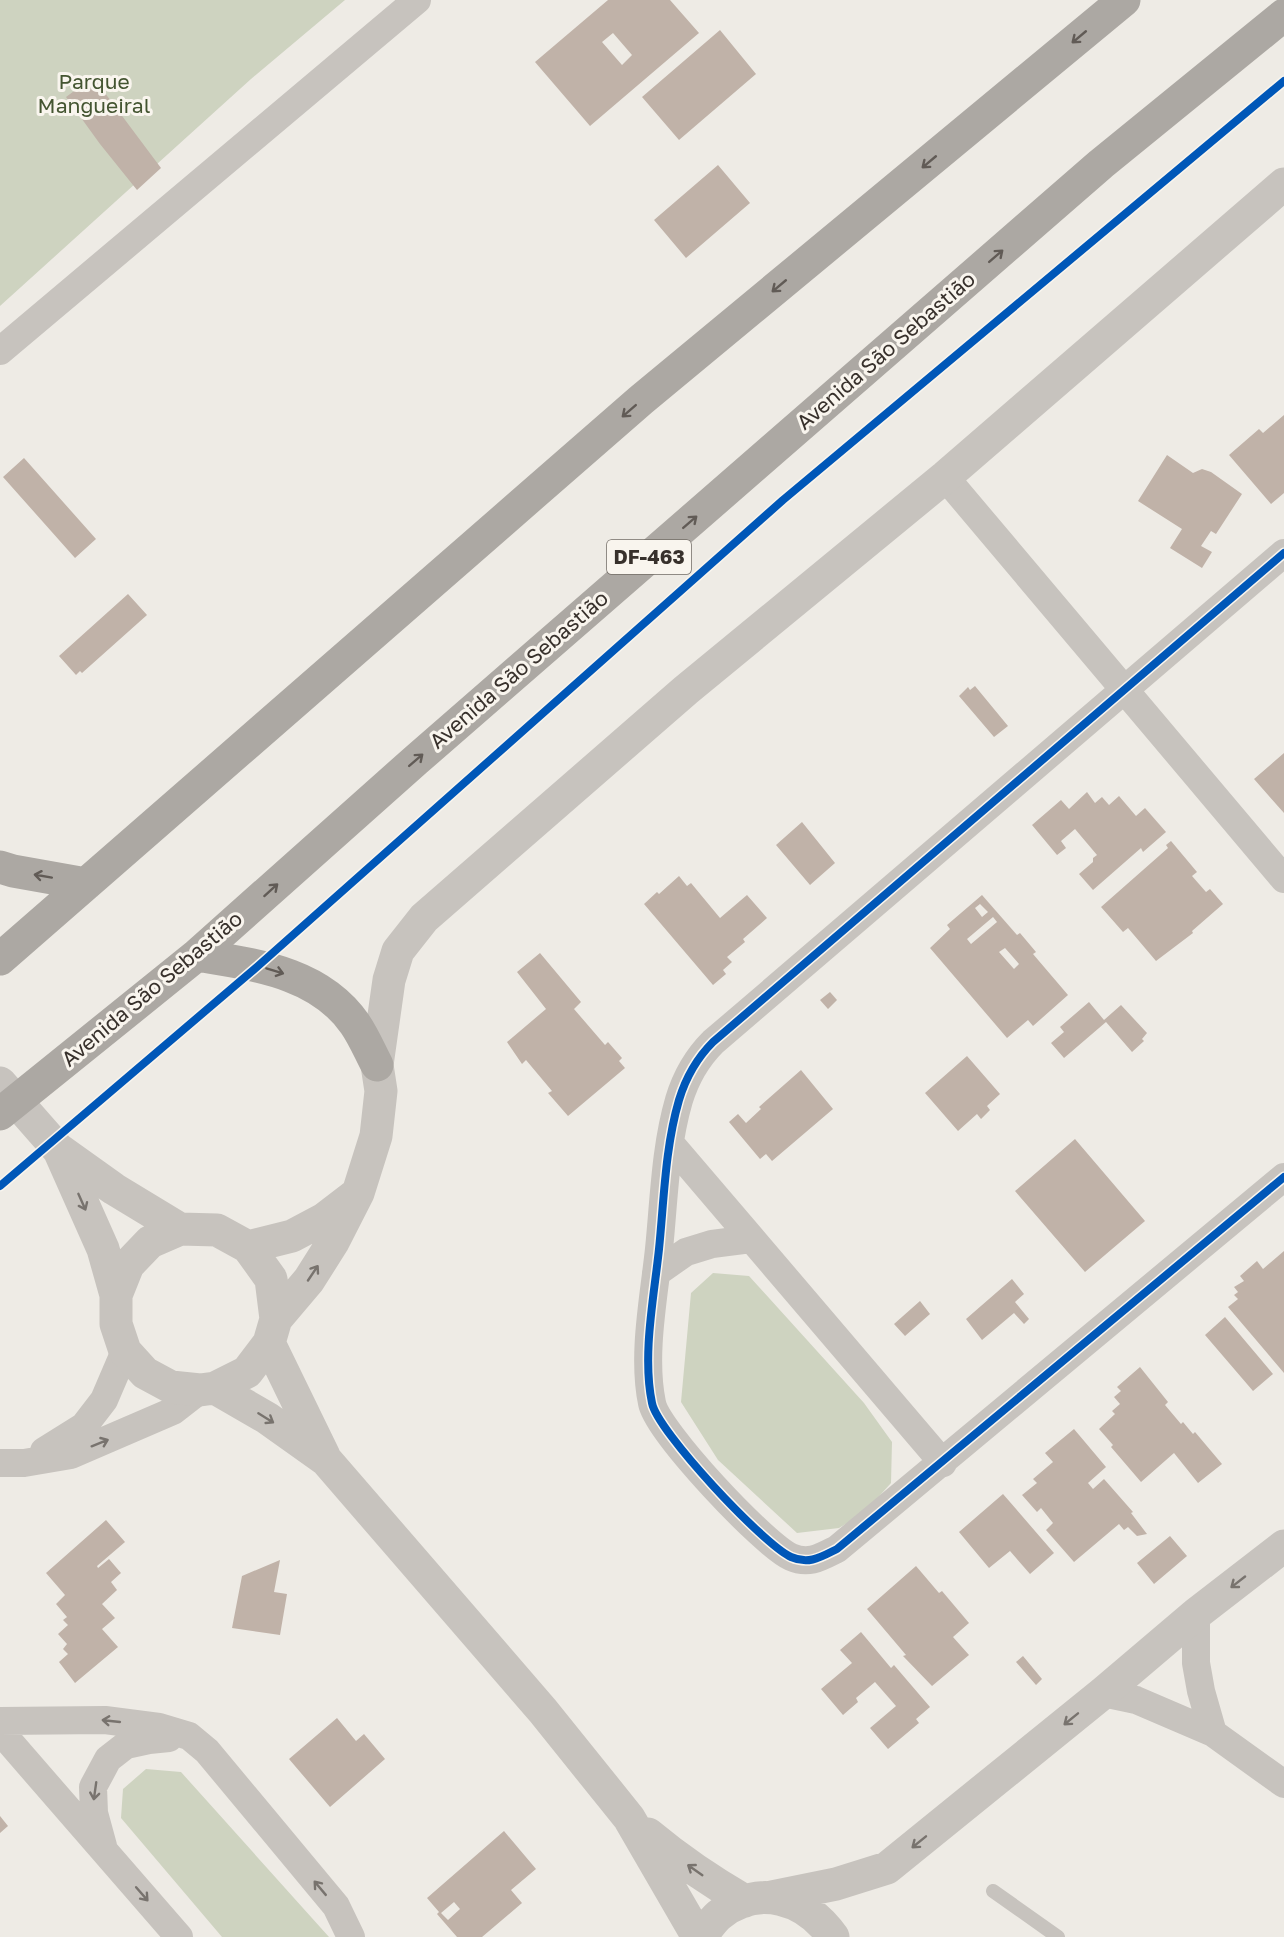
<svg xmlns="http://www.w3.org/2000/svg" width="1284" height="1937" viewBox="0 0 1284 1937" font-family="'Golos Text',sans-serif">
<style>
.green{fill:#ced3c0}
.building{fill:#c0b2a8;fill-rule:evenodd}
.lines{fill:none;stroke-linecap:round;stroke-linejoin:round}
.service{stroke:#c7c3be;stroke-width:14}
.minor{stroke:#c7c3be;stroke-width:28}
.tertiary{stroke:#c7c3be;stroke-width:33}
.primary{stroke:#aca8a3;stroke-width:33}
.cycleway-casing{stroke:#f9f5ee;stroke-width:11}
.cycleway{stroke:#0057b8;stroke-width:8}
.oneway{stroke:#615b56}
.oneway2{stroke:#78736e}
.labels{text-anchor:middle;stroke-width:6;stroke-linejoin:round;paint-order:stroke}
.shield{fill:#f9f5ee;stroke:#726c66;stroke-width:1.5}
.shield-label{font-size:20px;font-weight:bold;fill:#38312c}
.park-label{font-size:21px;fill:#445531;stroke:#f9f5ee}
.street-label{font-size:21px;fill:#38312c;stroke:#f9f5ee}
</style>
<rect width="100%" height="100%" fill="#eeebe5"/>
<path class="green" d="M0 0H345L251 79 0 306Z
M713 1273 749 1276 864 1403 892 1442 891 1483 865 1512 839 1528 797 1533 718 1460 681 1402 691 1293Z
M146 1769 181 1772 329 1937H222L121 1818 123 1789Z"/>
<path class="building" d="M608 0H670L699 33 590 126 535 62ZM613 33 632 55 622 65 602 42Z
M720 30 756 74 679 140 642 97Z
M93 77 161 168 137 190 100 144 66 97Z
M718 165 750 203 686 258 654 220Z
M1284 415V493L1271 504 1229 455 1259 429 1263 433Z
M1167 455 1193 473 1202 469 1211 472 1242 494 1216 534 1211 531 1201 546 1212 552 1202 568 1170 548 1182 529 1138 501Z
M24 458 96 539 75 558 3 477Z
M128 594 147 615 82 673 80 671 76 675 59 656Z
M975 686 1008 726 994 737 959 696 968 687 970 690Z
M1284 753V813L1254 779Z
M1087 792 1095 803 1102 797 1109 805 1119 796 1136 816 1145 808 1166 832 1143 852 1141 848 1093 890 1079 874 1093 862V858L1097 855 1075 829 1061 841 1066 848 1057 855 1032 825 1061 800 1069 809Z
M802 822 835 863 810 885 776 845Z
M1171 841 1197 872 1192 876 1206 892 1210 889 1223 904 1192 931 1193 933 1156 961 1128 928 1123 932 1101 907 1168 848 1166 845Z
M679 876 687 886 691 883 720 918 747 895 767 918 743 939 745 942 727 957 732 962 723 970 726 974 713 985 644 904 657 892 659 894Z
M982 895 1017 935 1020 933 1036 952 1033 954 1068 995 1033 1026 1028 1020 1007 1038 930 948 950 929 947 925ZM980 904 988 912 982 917 975 908ZM993 917 997 922 971 944 967 939ZM1005 948 1019 964 1014 969 999 952Z
M540 953 581 1002 574 1009 605 1045 608 1042 622 1058 619 1061 625 1068 568 1116 548 1093 552 1091 526 1060 522 1064 507 1042 546 1009 517 972Z
M830 992 837 1000 828 1009 820 1000Z
M1089 1002 1104 1020 1121 1005 1147 1033 1142 1039 1144 1041 1132 1052 1106 1022 1064 1058 1051 1043 1064 1032 1060 1027Z
M967 1056 1000 1094 987 1106 990 1110 981 1119 977 1114 958 1131 925 1093Z
M801 1070 833 1109 772 1161 766 1154 760 1159 729 1122 738 1114 746 1123 761 1109 759 1107Z
M1075 1139 1145 1221 1085 1272 1015 1191Z
M1284 1251V1373L1228 1307 1238 1299 1234 1295 1238 1292 1234 1287 1244 1281 1240 1276 1257 1261 1263 1269Z
M1012 1279 1024 1294 1015 1302 1029 1319 1024 1324 1014 1313 982 1340 966 1319Z
M920 1301 930 1314 905 1336 894 1324Z
M1225 1317 1273 1374 1253 1391 1205 1335Z
M1140 1367 1168 1402 1165 1405 1181 1424 1183 1422 1193 1434 1195 1432 1222 1464 1198 1483 1174 1453 1141 1482 1111 1447 1113 1445 1099 1429 1115 1414 1112 1411 1120 1404 1114 1397 1121 1391 1117 1387Z
M1074 1429 1106 1467 1088 1483 1093 1489 1104 1479 1133 1512 1131 1513 1147 1534 1137 1536 1128 1527 1124 1530 1119 1524 1074 1562 1046 1530 1053 1523 1041 1508 1037 1512 1022 1495 1037 1483 1033 1479 1053 1462 1045 1453Z
M1003 1494 1054 1553 1030 1574 1010 1551 989 1568 959 1532Z
M106 1520 125 1542 97 1566 98 1568 109 1559 121 1573 111 1582 117 1590 102 1604 115 1618 102 1629 118 1647 75 1683 59 1662 68 1654 63 1649 67 1644 58 1634 68 1625 63 1620 67 1617 56 1604 65 1595 46 1573Z
M1170 1536 1187 1556 1154 1584 1137 1563Z
M280 1560 274 1592 287 1594 280 1635 232 1628 242 1576Z
M916 1566 939 1593 942 1591 969 1623 953 1637 969 1655 932 1686 903 1656 906 1655 867 1609Z
M861 1632 891 1668 894 1665 930 1707 916 1719 919 1723 888 1749 870 1728 896 1706 875 1682 856 1698 858 1702 843 1715 821 1689 852 1663 840 1650Z
M1023 1656 1042 1679 1036 1685 1016 1662Z
M337 1718 356 1741 364 1734 385 1759 330 1807 289 1759Z
M0 1816 8 1826 0 1833Z
M504 1831 536 1869 511 1890 522 1903 482 1937H457L437 1914 439 1912 427 1898ZM454 1902 460 1909 448 1920 441 1913Z"/>
<g class="lines">
<path class="service" d="M993 1891 1058 1937"/>
<path class="minor" d="M0 351 417 0
M945 477 1284 879
M1284 553 713 1042C696 1059 686 1077 679 1100 665 1148 664 1200 659 1249 654 1297 642 1355 652 1403 657 1431 764 1545 791 1557 809 1565 821 1557 837 1549L1284 1177
M670 1143 943 1463
M656 1273 686 1252 712 1244 751 1239
M44 1451 84 1426 104 1400 125 1351
M0 1463H24L71 1455 173 1411 200 1390
M1196 1614V1663L1201 1691 1213 1733
M1103 1693 1136 1700 1213 1733 1284 1784
M0 1721 105 1720 159 1727 189 1736 207 1751 336 1906 351 1937
M0 1731 179 1937
M103 1846 94 1813 93 1787 108 1759 126 1745 149 1740 169 1738"/>
<path class="tertiary" d="M0 1083 58 1149 114 1189 180 1229
M59 1150 103 1249 116 1295
M248 1247 292 1236 324 1219 354 1196
M276 1319 309 1280 333 1242 358 1193 376 1136 381 1091 377 1065 389 980 398 951 424 918 686 690 945 477 1284 184
M269 1343 247 1372 215 1388 200 1390 171 1387 145 1373 125 1351 116 1324V1295L128 1265 150 1242 180 1229 217 1230 248 1247 271 1279 276 1319 269 1343 324 1456
M215 1388 267 1418 326 1460 543 1711 629 1818 698 1937
M648 1834C678 1859 710 1881 745 1901
M772 1897 836 1884 887 1868 1103 1693 1196 1614 1284 1546
M701 1937C706 1930 712 1921 719 1915 758 1883 806 1898 833 1937"/>
<path class="primary" d="M0 867 13 871 86 884
M197 955C255 965 319 972 355 1024 364 1037 370 1052 377 1065
M0 959 641 400 1124 0
M0 1114 197 955 416 760 1101 164 1284 15"/>
<defs>
<path id="cycleway" d="M1284 553 713 1042C696 1059 686 1077 679 1100 665 1148 664 1200 659 1249 654 1297 642 1355 652 1403 657 1431 764 1545 791 1557 809 1565 821 1557 837 1549L1284 1177
M0 1186 258 966 783 500 1284 81"/>
</defs>
<use href="#cycleway" class="cycleway-casing"/>
<use href="#cycleway" class="cycleway"/>
</g>
<defs><path id="oneway-shaft" d="M-6 0H5M1.5-3L5.5 0L1.5 3" fill="none" stroke-width="1.6" stroke-linecap="round" stroke-linejoin="round" transform="scale(1.5)"/></defs>
<g class="oneway">
<use href="#oneway-shaft" transform="translate(1079 37) rotate(140)"/>
<use href="#oneway-shaft" transform="translate(929 162) rotate(140)"/>
<use href="#oneway-shaft" transform="translate(996 256) rotate(-41)"/>
<use href="#oneway-shaft" transform="translate(779 286) rotate(140)"/>
<use href="#oneway-shaft" transform="translate(629 411) rotate(139)"/>
<use href="#oneway-shaft" transform="translate(690 522) rotate(-41)"/>
<use href="#oneway-shaft" transform="translate(416 760) rotate(-41)"/>
<use href="#oneway-shaft" transform="translate(43 876) rotate(-170)"/>
<use href="#oneway-shaft" transform="translate(271 890) rotate(-42)"/>
<use href="#oneway-shaft" transform="translate(275 971) rotate(17)"/>
</g>
<g class="oneway2">
<use href="#oneway-shaft" transform="translate(82 1202) rotate(66)"/>
<use href="#oneway-shaft" transform="translate(313 1273) rotate(-56)"/>
<use href="#oneway-shaft" transform="translate(266 1418) rotate(32)"/>
<use href="#oneway-shaft" transform="translate(100 1443) rotate(-22)"/>
<use href="#oneway-shaft" transform="translate(1238 1582) rotate(142)"/>
<use href="#oneway-shaft" transform="translate(1071 1719) rotate(141)"/>
<use href="#oneway-shaft" transform="translate(111 1721) rotate(-174)"/>
<use href="#oneway-shaft" transform="translate(95 1791) rotate(98)"/>
<use href="#oneway-shaft" transform="translate(919 1842) rotate(141)"/>
<use href="#oneway-shaft" transform="translate(695 1870) rotate(-145)"/>
<use href="#oneway-shaft" transform="translate(320 1888) rotate(-130)"/>
<use href="#oneway-shaft" transform="translate(142 1894) rotate(49)"/>
</g>
<g class="labels">
<rect class="shield" x="607" y="540" width="84" height="34" rx="4.5"/>
<g class="shield-label">
<text x="649" y="564">DF-463</text>
</g>
<g class="park-label">
<text x="94" y="89">Parque<tspan x="94" dy="24">Mangueiral</tspan></text>
</g>
<g class="street-label">
<text transform="translate(886 351) rotate(-41)" y="7">Avenida São Sebastião</text>
<text transform="translate(519 670) rotate(-41)" y="7">Avenida São Sebastião</text>
<text transform="translate(152 989) rotate(-40)" y="7">Avenida São Sebastião</text>
</g>
</g>
</svg>
